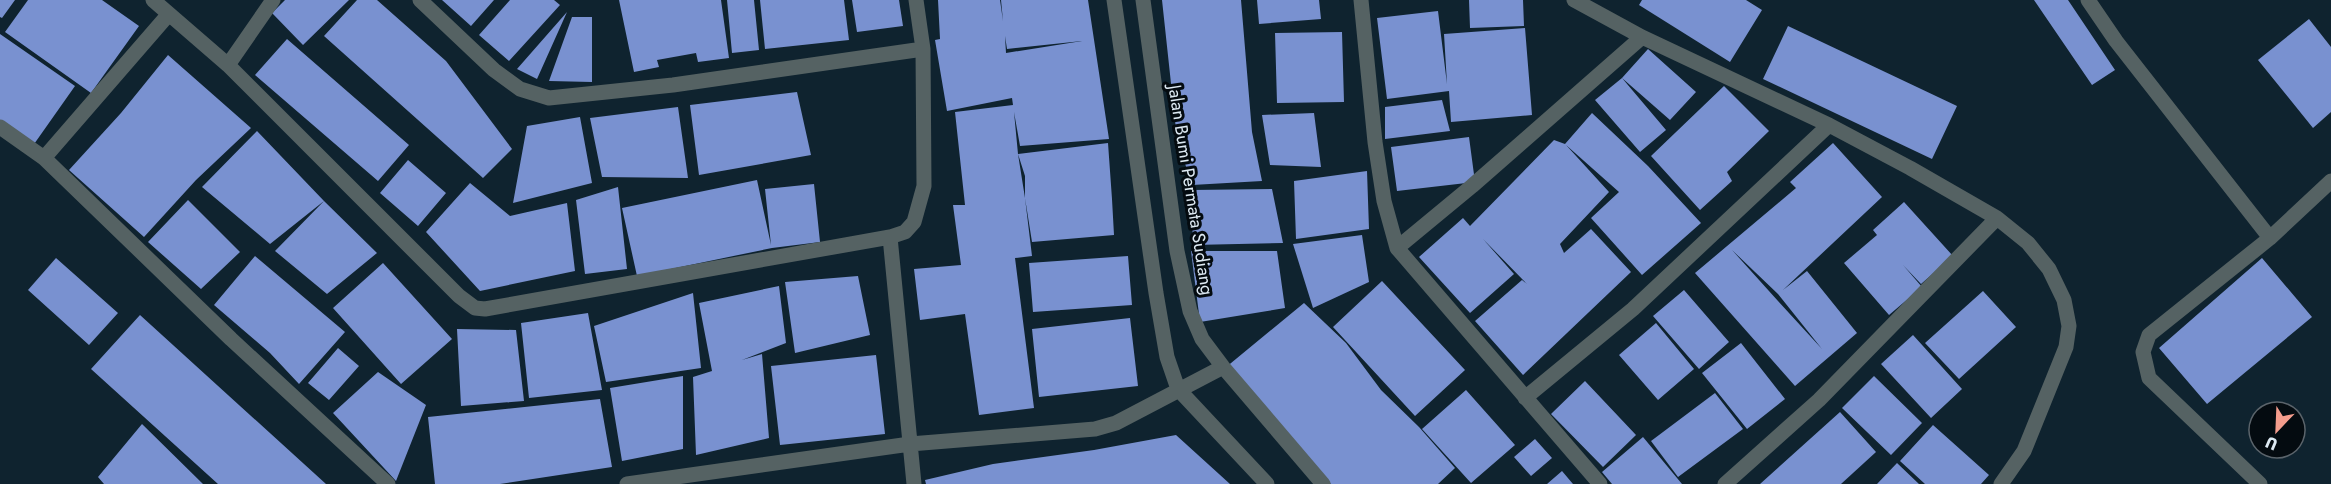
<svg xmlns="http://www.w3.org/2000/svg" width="2331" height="484" viewBox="0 0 2331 484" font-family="Jost,sans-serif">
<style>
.building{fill:#7991d0;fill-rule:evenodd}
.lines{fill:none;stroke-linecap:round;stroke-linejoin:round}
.minor{stroke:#556263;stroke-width:15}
.labels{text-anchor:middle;stroke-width:6;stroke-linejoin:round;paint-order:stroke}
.street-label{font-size:18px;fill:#deeaf3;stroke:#040b10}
</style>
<rect width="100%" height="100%" fill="#0f232f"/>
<path class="building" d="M0 0H15L2 18 0 17Z
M28 0H102L139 26 91 93 5 32Z
M285 0H349L303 45 272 13Z
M357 0H377L446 61 512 149 483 178 324 36Z
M442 0H494L471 26Z
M510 0H554L560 5 509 61 479 35Z
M619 0H721L729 58 698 62 696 53 657 60 659 67 634 72Z
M727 0H754L759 50 732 53Z
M760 0H844L849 40 765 49Z
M852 0H899L903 26 857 32Z
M938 0H1000L1003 21 1001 0H1088L1109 139 1020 146 1014 112 1018 154 1108 143 1112 199 1114 235 1032 242 1025 198 1032 256 1015 258 1034 408 979 415 965 314 920 320 914 269 961 265 953 205H965L955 112 1013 105 1012 98 947 111 935 40 940 39ZM1005 36 1007 49 1082 41 1006 53ZM1018 154 1025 176V198Z
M1162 0H1241L1252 132 1262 181 1192 185 1177 139Z
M1257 0H1319L1321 19 1259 24Z
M1469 0H1523L1524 26 1470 28Z
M1642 0H1746L1762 10 1730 62 1639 5Z
M2034 0H2068L2115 70 2092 85Z
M1438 11 1447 84 1444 34 1525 28 1532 115 1451 122 1449 91 1387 99 1377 18Z
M567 12 537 79 517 69Z
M572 17H592V82L549 81Z
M2309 19 2331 47V112L2313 128 2258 60Z
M1788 26 1957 106 1932 159 1763 79Z
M1342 32 1344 102 1277 103 1275 33Z
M0 34 75 86 32 147 0 124Z
M287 39 409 145 378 181 255 75Z
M1648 49 1696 92 1670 120 1622 78 1666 130 1640 152 1595 100 1622 78Z
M168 55 251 128 196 180 144 237 69 170 121 113Z
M1724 86 1769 131 1727 172 1732 181 1700 210 1651 156Z
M797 92 811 155 699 175 690 105Z
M1442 100 1450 131 1385 139V107Z
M678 107 688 178 602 177 590 118Z
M1314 113 1321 167 1270 165 1262 115Z
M1592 113 1648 166 1701 223 1642 275 1591 218 1619 192 1566 145 1609 192 1560 244 1564 253 1591 229 1631 272 1523 375 1475 321 1522 280 1527 284 1483 239 1514 274 1470 313 1419 257 1463 218 1470 226 1554 140 1565 144Z
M580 117 592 183 513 203 527 126Z
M257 131 324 201 377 253 327 294 275 251 324 201 270 244 202 187Z
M1469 137 1475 182 1397 191 1391 147Z
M1833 143 1882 197 1783 290 1807 271 1857 333 1795 386 1695 273 1796 188 1790 182ZM1732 250 1778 294 1822 349 1778 301Z
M408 160 446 193 418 226 380 193Z
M1367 171 1369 229 1296 239 1294 181Z
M757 180 771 245 765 189 814 184 820 242 772 248 637 276 622 208Z
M470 183 510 216 567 203 575 271 480 291 426 232Z
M618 187 627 269 585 274 576 200Z
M1272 189 1283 243 1193 245 1191 190Z
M188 200 240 252 201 289 148 242Z
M1904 202 1953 256 1921 284 1903 265 1922 287 1889 315 1844 263 1877 235 1873 230Z
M1362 235 1369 282 1313 308 1293 244Z
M1191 251H1277L1285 308 1200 322Z
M255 256 345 332 299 384 270 353 214 305Z
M1128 256 1132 305 1033 312 1029 263Z
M56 258 118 313 89 345 28 290Z
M2262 258 2312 317 2207 404 2159 348Z
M383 263 452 339 401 384 333 308Z
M858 276 870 335 795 353 785 282Z
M1382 281 1465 370 1415 416 1333 327Z
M779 286 786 343 742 360 762 354 769 438 696 455 693 377 712 371 699 303Z
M1684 290 1729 342 1699 369 1653 316Z
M1983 291 2016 327 1959 379 1925 343Z
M693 293 701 368 606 382 594 326Z
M1304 303 1346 343 1381 390 1419 427 1455 468 1438 484H1331L1304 459 1225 368Z
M588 313 602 390 529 398 521 323Z
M140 315 326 484H218L91 369Z
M1130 318 1138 386 1039 397 1032 329Z
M1656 323 1694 369 1658 400 1619 355Z
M457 329 516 330 524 401 461 406Z
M1913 335 1962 389 1931 418 1881 364Z
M1741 343 1785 399 1747 429 1702 373Z
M338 348 359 366 329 400 308 383Z
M876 355 885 434 780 445 771 366Z
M378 372 426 405 396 481 333 413Z
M683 376V449L622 461 610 388Z
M1874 376 1922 423 1891 455 1842 408Z
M1585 381 1636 435 1603 467 1551 414Z
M1466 390 1515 445 1471 483 1422 429Z
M1715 393 1743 429 1678 477 1651 441Z
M600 399 612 467 500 484H435L428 417Z
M1840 412 1876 452 1841 484H1760Z
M142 424 203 484H104L98 477Z
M1933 425 1989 475 1981 484H1925L1900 461Z
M1176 435 1230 484H926L925 480 993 464 1094 450Z
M1643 437 1682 484H1612L1602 472Z
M1535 439 1552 458 1531 476 1514 457Z
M1897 463 1919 484H1877Z
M1562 471 1573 484H1547Z"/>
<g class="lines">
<path class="minor" d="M153 0 228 65 459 296 475 308 485 309 890 237 905 232 914 222 924 186 923 49 916 0
M420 0 494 70 520 89 549 98 673 85 923 49
M1114 0 1156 293 1167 357 1178 389 1267 484
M1143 0 1177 251 1190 311 1202 339 1223 367 1323 484
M1361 0 1375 142 1384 201 1397 248 1600 484
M1574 0 1642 37 1829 125 1910 168 1997 218
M2088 0 2116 41 2270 238
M228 65 273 0
M0 127 44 158 231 339 388 484
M44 158 168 15
M890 237 914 484
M1397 248 1472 186 1642 37
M1525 398 1633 309 1829 125
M627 484 910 444 1095 429 1116 423 1223 367
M1725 484 1819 400 1997 218 2028 243 2049 269 2064 300 2069 326 2066 347 2024 451 2001 484
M2260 484 2149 378 2143 352 2149 335 2270 238 2331 181"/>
</g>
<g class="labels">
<g class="street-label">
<text transform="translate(1191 190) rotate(81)" y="6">Jalan Bumi Permata Sudiang</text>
</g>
</g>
<g transform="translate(2277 430) rotate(203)"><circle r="28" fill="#040b10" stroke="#5b646b" stroke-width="1.5"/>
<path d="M0-4.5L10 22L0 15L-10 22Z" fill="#f49d8d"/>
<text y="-9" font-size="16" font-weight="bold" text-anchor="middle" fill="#deeaf3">U</text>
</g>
</svg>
